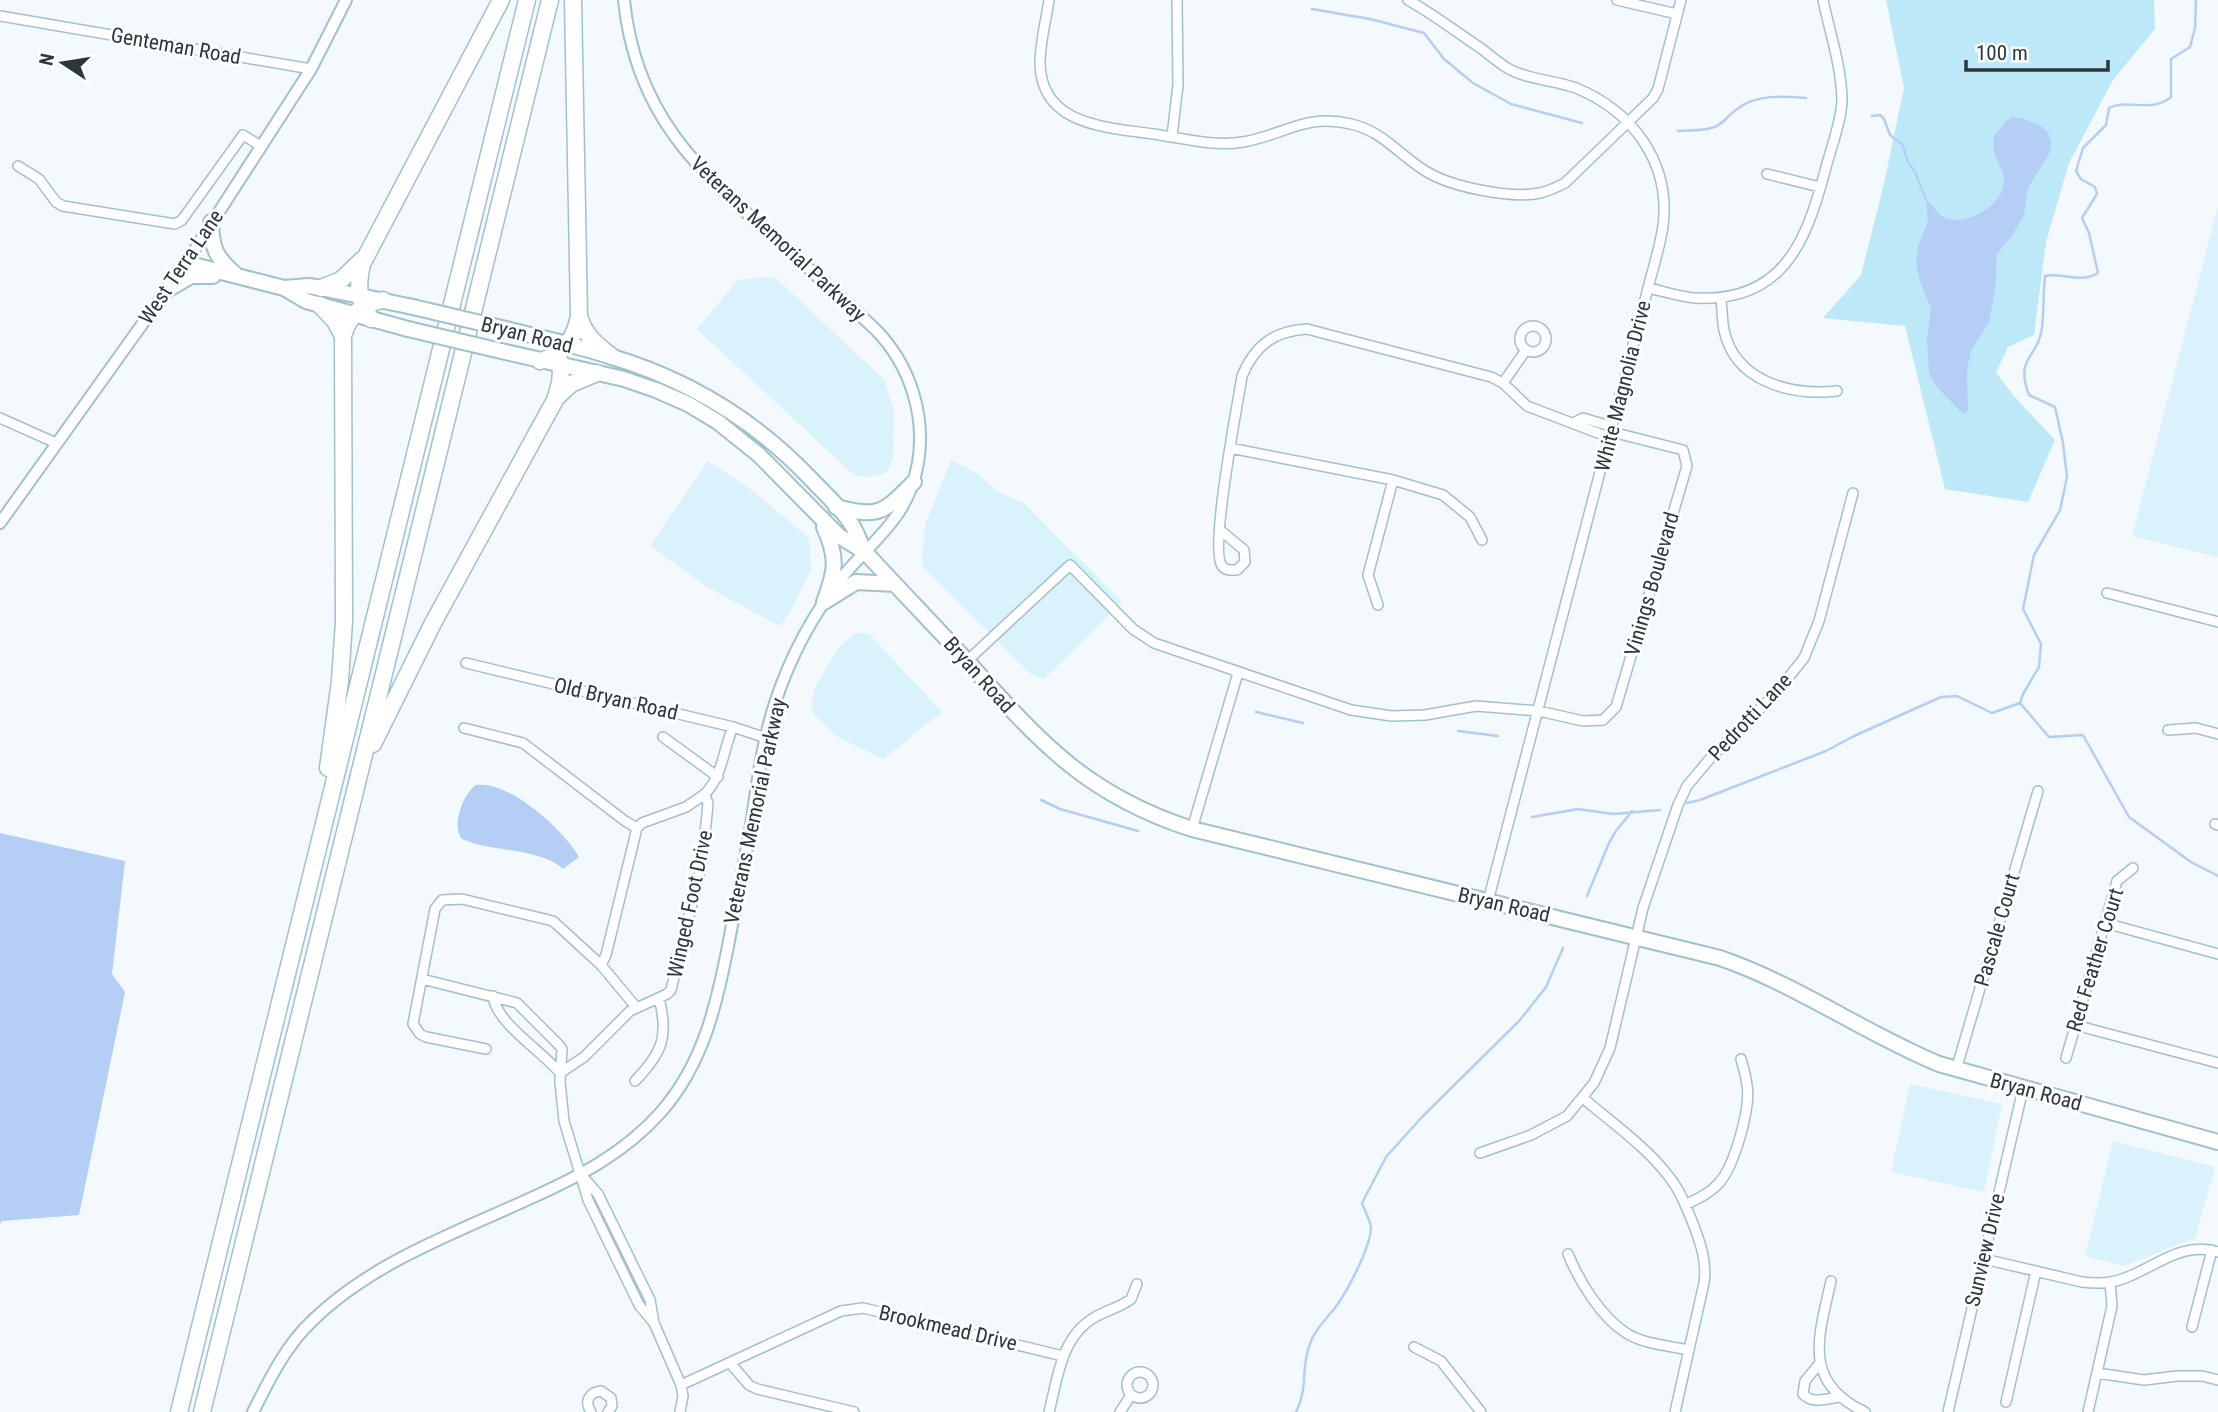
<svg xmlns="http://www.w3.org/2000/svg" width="2218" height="1412" viewBox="0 0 2218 1412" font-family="'Roboto Condensed',sans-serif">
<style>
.built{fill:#d9f2fc}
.green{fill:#bde8f8}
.water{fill:#b5cef5}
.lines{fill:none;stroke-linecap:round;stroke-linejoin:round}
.stream{stroke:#b5cef5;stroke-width:2.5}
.minor-casing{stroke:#a0c1ce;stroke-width:12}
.tertiary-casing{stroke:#a0c1ce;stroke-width:14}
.primary-casing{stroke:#a0c1ce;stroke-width:18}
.motorway-casing{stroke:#a0c1ce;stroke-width:19}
.minor{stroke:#fff;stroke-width:9}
.tertiary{stroke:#fff;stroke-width:10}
.primary{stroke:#fff;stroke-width:14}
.motorway{stroke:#fff;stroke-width:16}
.primary-bridge-casing{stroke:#a0c1ce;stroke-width:18;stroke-linecap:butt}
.primary-bridge{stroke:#fff;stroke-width:14}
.labels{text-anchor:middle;stroke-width:6;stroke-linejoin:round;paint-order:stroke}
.street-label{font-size:21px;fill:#2a373c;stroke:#fff}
</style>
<rect width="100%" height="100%" fill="#f3f9fc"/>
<path class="built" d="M2218 206V557L2132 536Z
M765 277 777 279 884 380 894 410 893 459 887 472 871 477 854 475 697 329 738 280Z
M951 460 976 473 1000 493 1024 503 1122 602 1044 679 1032 675 924 568 922 558 925 525Z
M708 461 748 487 809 538 811 570 792 608 780 626 709 588 650 546Z
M857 633 869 634 942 712 883 759 836 736 813 713 811 701 817 683 840 646Z
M1910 1084 2002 1104 1984 1192 1891 1172Z
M2113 1141 2215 1167 2195 1238 2124 1266 2085 1256Z"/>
<path class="green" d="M1886 0H2154L2155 29 2113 80 2069 163 2046 242 2034 335 2008 347 1996 372 2012 394 2055 440 2028 502 1945 489 1905 326 1823 318 1861 275 1883 188 1904 88Z"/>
<path class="water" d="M2012 117 2022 118 2042 127 2048 132 2051 143 2049 154 2028 188 2024 215 2013 234 1997 254 1995 290 1989 322 1971 351 1967 369 1968 411 1963 414 1936 386 1929 373 1927 339 1931 309 1920 281 1916 264 1918 247 1928 221 1926 199C1933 205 1937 214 1945 218 1967 227 2007 203 2004 178 2004 171 1998 165 1996 158 1993 151 1994 144 1994 136L2006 121Z
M476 785C509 780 564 830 579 857L563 869C541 848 491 852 462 839 451 826 463 794 476 785Z
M0 833 125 861 112 974 125 992 79 1215 2 1221 0 1224Z"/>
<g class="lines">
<path class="stream" d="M1312 9 1370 19 1424 33 1444 59 1473 83 1511 104 1582 123
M1872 116 1880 115 1884 119 1890 135 1902 144 1908 162 1915 172 1926 199
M1678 131C1689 130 1701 131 1711 128 1722 126 1728 115 1737 109 1756 94 1783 96 1806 98
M2020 703 2023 694 2039 667 2041 644 2023 609 2034 555 2060 510 2067 477 2063 443 2055 407 2029 395C2014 356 2039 358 2042 327 2044 310 2043 293 2045 276 2062 272 2081 284 2098 273L2089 233 2082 218 2097 194 2095 187 2081 179 2076 171 2083 148 2106 125 2109 108C2129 98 2150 114 2171 97V59L2190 47 2195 28 2196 0
M2020 703 2049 737 2083 735 2129 817 2191 862 2218 876
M1256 712 1303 723
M1458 731 1498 736
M1041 800 1060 809 1138 831
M1687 803 1700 800 1826 751 1854 736 1941 697 1957 696 1992 713 2020 703
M1532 817 1578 809 1613 814 1660 810
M1587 896 1609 843 1616 831 1632 811
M1296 1412C1309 1386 1300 1369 1310 1344 1314 1331 1326 1319 1335 1308 1348 1290 1369 1250 1371 1229 1371 1221 1365 1211 1362 1203L1386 1157 1422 1117 1520 1020 1546 987 1563 948"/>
<defs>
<path id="minor" d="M1049 0C1046 21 1040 42 1040 63 1041 126 1107 127 1153 134 1182 138 1214 147 1243 142 1285 135 1304 113 1351 124 1383 131 1400 156 1427 172 1452 187 1511 199 1540 193 1549 191 1557 187 1565 183L1653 98 1658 89 1681 0
M1408 0C1433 14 1455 31 1479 47 1489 54 1498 63 1509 69 1529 80 1554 80 1576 88 1632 111 1671 162 1663 226 1660 247 1653 268 1648 288L1488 901
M1617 0 1677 14
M0 16 311 69
M1172 136 1178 85 1177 0
M18 166 39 179 56 202 63 206 175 224 182 220 243 135 261 146
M1767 174 1820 187
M1648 288C1663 291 1680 297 1695 298 1782 303 1806 243 1825 171 1830 151 1842 120 1842 99 1841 65 1830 33 1823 0
M1721 298C1722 308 1722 320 1724 330 1735 382 1791 396 1837 391
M1520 339a13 13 0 1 1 26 0a13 13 0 1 1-26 0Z
M1503 383 1526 350
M0 418 56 443
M1573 423 1583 418 1613 427
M1230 448 1393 480 1443 495 1470 517 1482 540
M1220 530 1244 550 1245 562 1237 570C1231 570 1226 571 1222 566 1209 550 1238 403 1242 376 1255 345 1274 331 1307 329L1491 377 1503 383 1527 406 1611 438
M2107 593 2218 622
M1378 605 1368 575 1393 480
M967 661 1070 565 1133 629 1154 643 1351 710 1392 716 1425 715 1476 706 1539 711 1583 721 1603 720 1616 707 1687 466 1683 450 1612 432
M466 663 733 727 766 738
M464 728 523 743 625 821 637 828
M2168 730 2196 728 2218 734
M663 737 718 777
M2215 824 2218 825
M1192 829 1238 673
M2105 923 2218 954
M601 965 606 955 637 828 642 823 686 807 705 794
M422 979 517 1003 558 1044 562 1049 560 1082 564 1121 588 1200 639 1305 654 1323
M493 996C496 1023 542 1051 560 1073
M2075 1025 2218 1063
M486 1049 426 1037 420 1034 413 1024 435 909 442 900 462 899 553 921 601 965 636 1007
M2066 1058 2117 881 2133 868
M1956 1070 2038 791
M560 1073 584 1057 630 1011 667 994 671 990 702 863 708 804 705 794C723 775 723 750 733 727
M635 1081C662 1053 669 1037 659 998
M1583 1098C1612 1123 1647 1147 1670 1178 1681 1192 1687 1209 1694 1226 1701 1245 1707 1262 1704 1283L1675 1412
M1480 1153 1531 1135 1567 1116 1594 1083 1610 1048 1643 908 1678 805 1687 786 1713 755 1776 693 1804 658 1819 621 1853 493
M583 1177 598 1194 650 1300 654 1323 681 1385 683 1396 680 1412
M1685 1205C1697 1199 1709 1194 1718 1184 1734 1168 1751 1108 1747 1085 1746 1076 1743 1067 1741 1059
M1568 1254C1579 1281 1601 1317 1626 1333 1643 1344 1670 1346 1689 1350
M1984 1259 2082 1282C2097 1284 2111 1284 2125 1278 2157 1266 2182 1241 2218 1252
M1831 1281C1819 1336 1801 1382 1865 1412
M2192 1327 2212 1250
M1414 1347 1441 1361 1481 1412
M731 1364 749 1385 757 1389 854 1412
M1819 1364 1805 1381 1803 1394C1813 1405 1827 1398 1840 1397
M1127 1385a13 13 0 1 1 26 0a13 13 0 1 1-26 0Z
M2097 1373 2144 1380 2177 1376H2202L2218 1380
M681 1385 841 1311 863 1308 1063 1356
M2006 1402 2036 1271
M591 1412C584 1402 589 1392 601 1391L611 1398 612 1406 608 1412
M1049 1412C1058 1377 1061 1335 1097 1316 1108 1310 1121 1307 1131 1299L1137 1284
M1120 1412 1131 1395
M1948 1412 2023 1089
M2088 1412 2112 1306 2110 1282"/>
<path id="tertiary" d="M0 523 186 263 311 69 346 0
M253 1412C269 1380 286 1345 313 1320 373 1262 455 1233 529 1199 578 1177 625 1153 661 1112 704 1063 717 1003 729 941 736 903 744 864 751 825 757 785 762 743 775 703 790 657 813 614 843 576 876 537 908 518 918 463 926 415 910 365 876 330 843 299 810 270 777 240 697 170 635 113 624 0"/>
<path id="primary" d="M211 222C212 249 215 256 235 274
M186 263 284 288 306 301 408 329
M284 288 309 286 321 288 413 307
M167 290 191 276H213
M506 329C541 338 575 345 609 356 687 379 755 420 811 479 824 493 840 507 850 522 856 530 860 542 864 551
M501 351 624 379 656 390 688 404 718 422 759 455 839 536 865 552C899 589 934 625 968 662 1039 741 1086 795 1192 829L1720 958C1798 985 1864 1033 1939 1064L2218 1142
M836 507C880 518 883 513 914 482
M824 602C836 570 838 558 824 527
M824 602 856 582 895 584"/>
<path id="motorway" d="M573 0 579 316C584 335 597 345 611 356
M321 288 341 280 362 260
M320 305 335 321 343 336
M371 319C358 301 357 286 362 264L501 0
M540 361C562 355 575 339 579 316
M556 398 571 384 597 373
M373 744 433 623 555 400C563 377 564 362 551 341
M328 768 340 681 344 621 343 336C349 315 361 304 383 300
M179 1412 527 0
M202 1412 550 0"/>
</defs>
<use href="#minor" class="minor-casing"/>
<use href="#tertiary" class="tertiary-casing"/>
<use href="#primary" class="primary-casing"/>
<use href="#motorway" class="motorway-casing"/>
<use href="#minor" class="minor"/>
<use href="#tertiary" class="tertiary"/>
<use href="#primary" class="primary"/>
<use href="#motorway" class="motorway"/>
<defs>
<path id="primary-bridge" d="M413 307 506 329
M408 329 501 351"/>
</defs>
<use href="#primary-bridge" class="primary-bridge-casing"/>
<use href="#primary-bridge" class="primary-bridge"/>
</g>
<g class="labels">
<g class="street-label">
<text transform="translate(176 46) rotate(10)" y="7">Genteman Road</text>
<text transform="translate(778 239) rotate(43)" y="7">Veterans Memorial Parkway</text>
<text transform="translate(181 267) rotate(-56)" y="7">West Terra Lane</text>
<text transform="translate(527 335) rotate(14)" y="7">Bryan Road</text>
<text transform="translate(1623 386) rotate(-76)" y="7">White Magnolia Drive</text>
<text transform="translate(1652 584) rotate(-74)" y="7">Vinings Boulevard</text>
<text transform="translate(979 675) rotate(48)" y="7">Bryan Road</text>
<text transform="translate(616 699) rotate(13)" y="7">Old Bryan Road</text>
<text transform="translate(1750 717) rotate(-47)" y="7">Pedrotti Lane</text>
<text transform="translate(755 811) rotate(-78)" y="7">Veterans Memorial Parkway</text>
<text transform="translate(690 904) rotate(-78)" y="7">Winged Foot Drive</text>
<text transform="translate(1504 905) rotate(13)" y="7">Bryan Road</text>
<text transform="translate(1997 930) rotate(-74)" y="7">Pascale Court</text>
<text transform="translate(2095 960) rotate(-73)" y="7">Red Feather Court</text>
<text transform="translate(2036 1092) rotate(15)" y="7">Bryan Road</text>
<text transform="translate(1985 1250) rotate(-77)" y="7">Sunview Drive</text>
<text transform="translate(948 1328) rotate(13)" y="7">Brookmead Drive</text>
</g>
</g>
<g transform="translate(63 63) rotate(282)" stroke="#ffffff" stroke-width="5" paint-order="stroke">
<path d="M0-5L12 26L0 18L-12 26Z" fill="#2a373c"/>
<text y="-10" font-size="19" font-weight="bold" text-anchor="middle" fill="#2a373c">N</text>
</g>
<path d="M1966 60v10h142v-10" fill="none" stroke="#2a373c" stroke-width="3.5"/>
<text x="1976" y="60" font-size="21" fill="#2a373c" stroke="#ffffff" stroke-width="5" paint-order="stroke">100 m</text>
</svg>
